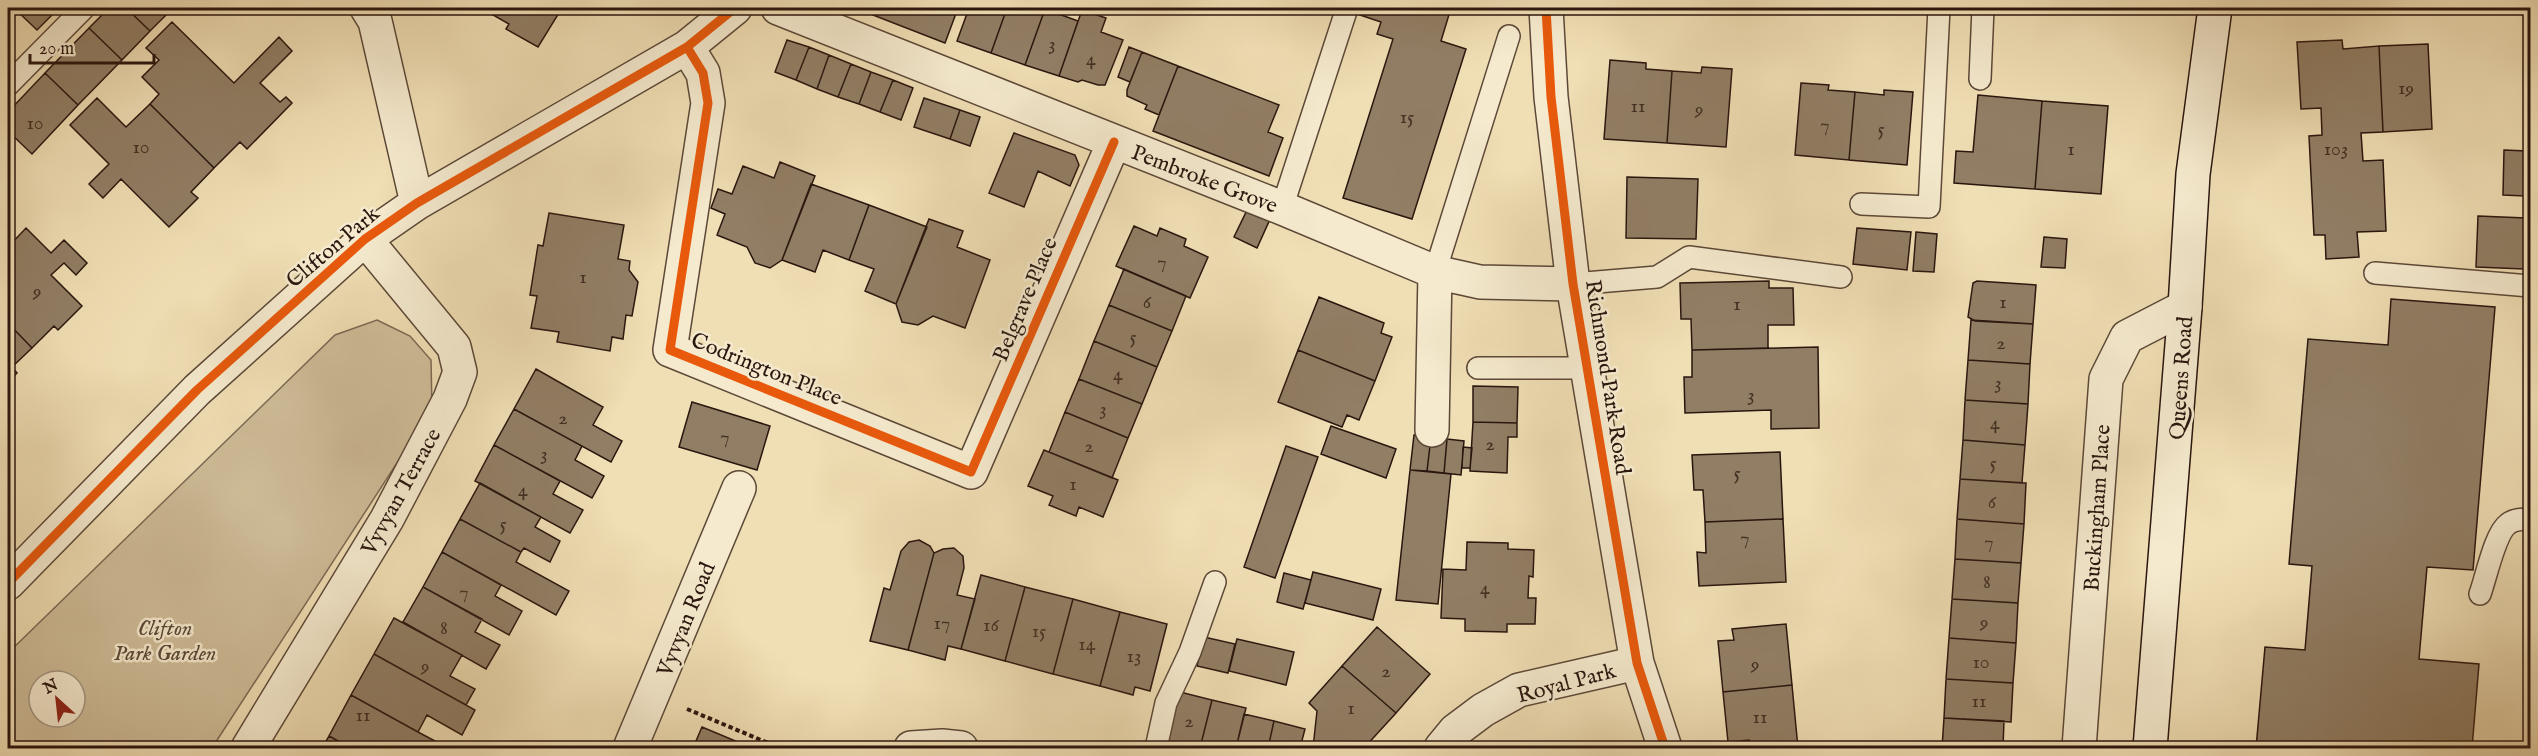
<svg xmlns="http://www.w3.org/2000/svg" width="2538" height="756" viewBox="0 0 2538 756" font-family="'IM FELL English',serif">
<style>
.green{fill:#cebc98;stroke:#7c6954;stroke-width:1.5;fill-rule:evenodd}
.building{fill:#917e65;stroke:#2a160f;stroke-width:1.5}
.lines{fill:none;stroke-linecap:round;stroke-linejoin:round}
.service-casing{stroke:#5c4838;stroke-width:24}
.minor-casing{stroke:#5c4838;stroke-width:36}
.secondary-casing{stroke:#2a160f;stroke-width:36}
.path{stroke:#2a160f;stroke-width:4;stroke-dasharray:4.5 3;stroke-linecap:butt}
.service{stroke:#f5eace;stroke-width:21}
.minor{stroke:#f5eace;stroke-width:33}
.secondary{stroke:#f5eace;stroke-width:33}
.cycleway-casing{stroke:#f5eace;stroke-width:13}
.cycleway{stroke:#e8590c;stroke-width:9}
.labels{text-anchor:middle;stroke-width:5;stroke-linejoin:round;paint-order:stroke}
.number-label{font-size:20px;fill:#443024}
.street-label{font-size:22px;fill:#2a160f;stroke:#f5eace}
.park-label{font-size:22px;font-style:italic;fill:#5b4838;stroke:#f5eace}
</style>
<rect width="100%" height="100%" fill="#f0deb4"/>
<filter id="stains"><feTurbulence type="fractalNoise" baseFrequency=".00333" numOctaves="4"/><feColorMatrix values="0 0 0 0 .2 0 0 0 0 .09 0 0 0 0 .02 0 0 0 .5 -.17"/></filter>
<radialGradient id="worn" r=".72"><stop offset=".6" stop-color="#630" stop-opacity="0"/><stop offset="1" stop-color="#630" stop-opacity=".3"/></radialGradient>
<path class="green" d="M377 320 410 336 431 360 432 409 212 748H8V653L335 335ZM39 681H75V717H39Z"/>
<path class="building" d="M14 8H59L37 30Z
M109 8H126L150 31 122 60 89 28Z
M126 8H173L150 31Z
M481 8H562L538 47 506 29 509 24Z
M855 8H958L945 43Z
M969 8H1007L991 53 957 41Z
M1007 8 1045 9 1025 65 991 53Z
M1363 8H1451L1441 41 1466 49 1412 219 1343 198 1393 39 1377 34 1381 22 1360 15Z
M1045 9 1078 21 1059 76 1025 65Z
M1082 10 1106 18 1101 32 1123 40 1105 85H1098L1082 80 1078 82 1059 76Z
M172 22 234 83 279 37 292 51 260 83 280 102 286 97 292 103 247 149 240 142 214 168 150 104 159 94 142 77 159 60 146 48Z
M89 28 122 60 78 105 45 73Z
M787 40 809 47 796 80 775 72Z
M2342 40 2343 49 2379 46 2383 132 2361 133 2363 161 2383 160 2386 231 2357 232 2359 257 2326 259 2325 235H2314L2309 136 2322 135 2321 108 2301 109 2297 42Z
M2428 44 2432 129 2383 132 2379 46Z
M809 47 829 55 817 89 796 80Z
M1129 47 1142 52 1130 82 1118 77Z
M1142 52 1178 66 1159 115 1145 109 1147 105 1127 96V90Z
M829 55 851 64 838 97 817 89Z
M1610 60 1646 63V69L1672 71 1667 143 1604 139Z
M851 64 871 72 859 104 838 97Z
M1178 66 1279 105 1268 132 1283 138 1269 176 1153 131Z
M1702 67 1732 69 1726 147 1667 143 1672 71 1701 73Z
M871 72 893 80 880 112 859 104Z
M45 73 78 105 32 154 8 131V112Z
M893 80 913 88 901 120 880 112Z
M1801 83 1829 85 1828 90 1855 92 1849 160 1795 155Z
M1884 90 1913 92 1907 165 1849 160 1855 92 1884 95Z
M1978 95 2042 101 2035 189 1954 183 1956 151 1973 152Z
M97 98 126 127 150 104 214 168 191 192 198 198 169 227 121 179 103 198 89 184 109 164 70 125Z
M924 98 960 110 950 139 914 127Z
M2042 101 2108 106 2101 194 2035 189Z
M960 110 980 117 970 146 950 139Z
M1014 133 1075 155 1079 165 1070 186 1038 171 1024 207 989 193Z
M2504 150 2527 151 2525 196 2503 195Z
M780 162 815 176 782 260 770 268 755 263 747 247 717 235 725 214 711 208 718 189 732 194 743 166 774 178Z
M1627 177 1698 179 1696 239 1626 238Z
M811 184 869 205 849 260 823 250 815 272 782 260Z
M869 205 927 227 896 304 865 291 874 269 849 260Z
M1249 206 1271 217 1257 248 1234 237Z
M549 213 624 225 618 259 630 261 629 270 638 282 632 316 626 315 623 339 612 337 610 351 557 342 559 332 531 328 537 296 530 295 538 245 543 246Z
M2478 216 2526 218 2524 269 2476 267Z
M929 219 963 231 957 247 990 260 965 328 933 316 918 325 902 322 896 304Z
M1134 226 1157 236 1160 228 1186 239 1184 246 1208 257 1190 298 1116 266Z
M26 228 51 253 64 240 87 263 76 275 64 263 51 275 82 306 58 330 54 326 32 348 8 323V247Z
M1857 228 1911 232 1907 270 1853 264Z
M1916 232 1937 234 1934 272 1913 271Z
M2044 237 2067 239 2065 268 2041 267Z
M1124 269 1186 296 1172 331 1109 305Z
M1769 281V288H1793L1794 325H1768V348L1692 350 1691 319H1681L1680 283Z
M1977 281 2036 285 2033 324 1975 321 1968 317 1973 283Z
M1319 297 1384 323 1381 333 1392 337 1375 381 1298 350Z
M2391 299 2495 307 2473 570 2427 567 2419 659 2479 664 2472 748H2256L2265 647 2305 650 2312 566 2289 564 2308 339 2388 345Z
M1109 305 1172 331 1157 367 1094 341Z
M1971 320 2033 324 2030 364 1968 360Z
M8 323 32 348 12 367 17 373 8 382Z
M1094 341 1157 367 1142 404 1079 379Z
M1818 347 1819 428 1771 429V410L1685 413 1684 377H1692V350Z
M1298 350 1375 381 1359 420 1347 415 1342 427 1278 402Z
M1968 360 2030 364 2028 404 1965 400Z
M536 369 603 407 593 425 622 441 611 462 514 409Z
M1079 379 1142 404 1128 438 1065 412Z
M1473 386 1518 387 1517 423 1473 422Z
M1965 400 2028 404 2025 445 1963 440Z
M692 402 770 426 757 470 679 447Z
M514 409 582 446 575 460 604 476 592 498 494 445Z
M1065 412 1128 438 1112 478 1049 452Z
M1473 422 1517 423V437H1508L1507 473 1470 471Z
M1331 426 1396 449 1386 478 1321 454Z
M1414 435 1431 437 1427 471 1410 470Z
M1431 437 1447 439 1444 473 1427 471Z
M1447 439 1464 441 1461 475 1444 473Z
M1963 440 2025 445 2022 483 1960 479Z
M494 445 560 481 553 494 583 510 570 533 475 481Z
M1286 446 1318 457 1275 578 1244 567Z
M1463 447 1472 448 1470 468H1462Z
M1044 450 1118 480 1103 517 1079 507 1076 516 1049 505 1053 496 1028 486Z
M1780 452 1783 519 1705 522 1703 490H1694L1692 455Z
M1410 470 1451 474 1438 604 1396 600Z
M1960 479 2026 483 2024 524 1957 519Z
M480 483 541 517 535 527 560 541 550 562 524 548 521 552 460 519Z
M460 519 521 552 516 562 569 591 556 615 442 552Z
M1783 519 1786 582 1699 586 1697 552 1706 553 1705 522Z
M1957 519 2024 524 2021 563 1955 559Z
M919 540 930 546 934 553 908 650 870 641 884 588 890 590 901 551 909 542Z
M1467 542 1508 543V549L1534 550 1533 577 1529 576 1528 598H1536L1535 624H1507V632L1465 631V619L1441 618 1443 569 1466 570Z
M954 548 963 556 964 568 957 595 975 599 961 649 948 646 945 660 908 650 934 553 943 549Z
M442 552 501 585 495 596 522 611 509 635 423 587Z
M1955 559 2021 563 2018 603 1952 599Z
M1313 572 1381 589 1373 620 1305 603Z
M1284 573 1311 580 1303 609 1277 602Z
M981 575 1025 587 1005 661 961 649Z
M423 587 482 619 475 632 500 645 486 669 403 622Z
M1025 587 1073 599 1053 674 1005 661Z
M1073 599 1120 612 1100 686 1053 674Z
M1952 599 2018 603 2016 643 1949 638Z
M1120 612 1167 624 1150 691 1135 687 1133 695 1100 686Z
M394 618 462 655 450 676 475 689 466 705 374 654Z
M1786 624 1792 685 1723 692 1718 641 1734 640 1732 629Z
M1377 627 1430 674 1396 713 1342 666Z
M1204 637 1235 644 1228 673 1197 666Z
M1949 638 2016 643 2013 683 1946 679Z
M1237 639 1294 652 1286 685 1229 671Z
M374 654 475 710 462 735 427 715 418 732 351 695Z
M1342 666 1396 713 1364 748H1313L1317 711 1309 703Z
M1946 679 2013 683 2011 722 1944 718Z
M1792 685 1798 748H1749V740L1728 742 1723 692Z
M1180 692 1212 700 1200 748H1170L1166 740Z
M351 695 418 732 448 748H351L329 736Z
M1212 700 1246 708 1236 748H1200Z
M1244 714 1274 721 1268 748H1236Z
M1944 718 2004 721 2003 748H1942Z
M1274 721 1305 729 1300 748H1268Z
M702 727 752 748H693Z
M329 736 351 748H322Z"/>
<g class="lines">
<defs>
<path id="service" d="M1980 79 1983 8
M8 85 84 8
M1861 204 1929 207 1939 8
M1282 208 1347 8
M1435 272 1509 36
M2375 273 2530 286
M1573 284 1657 277 1689 257 1841 277
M1478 368H1588
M2480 594C2486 578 2495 533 2508 524 2514 519 2523 519 2530 519
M1156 748 1166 703 1190 652 1215 582"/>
<path id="minor" d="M367 8 375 21 417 203
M778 8 1282 208 1435 272 1480 282 1573 284
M1546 8 1551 97 1573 284 1637 663 1665 748
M687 47 703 73 708 103 670 350 971 472 1114 142
M1432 430 1435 272
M8 583 197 390 365 239 417 203 687 47 735 8
M248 748 387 519 450 399 460 372 454 347 365 239
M630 748 739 488
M911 748 942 746 961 748
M1441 748 1455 731 1483 710 1519 690 1637 663
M2079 748 2106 379 2127 337 2185 307"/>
<path id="secondary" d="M2150 748 2185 307 2193 174 2215 8"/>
</defs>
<use href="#service" class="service-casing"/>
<use href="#minor" class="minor-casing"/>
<use href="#secondary" class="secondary-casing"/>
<path class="path" d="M687 709 780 748"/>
<use href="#service" class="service"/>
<use href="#minor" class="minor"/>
<use href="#secondary" class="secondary"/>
<defs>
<path id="cycleway" d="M1546 8 1551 97 1573 284 1637 663 1665 748
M687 47 703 73 708 103 670 350 971 472 1114 142
M8 583 197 390 365 239 417 203 687 47 735 8"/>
</defs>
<use href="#cycleway" class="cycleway-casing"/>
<use href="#cycleway" class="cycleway"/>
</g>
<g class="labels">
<g class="number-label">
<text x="1052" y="50">3</text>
<text x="1091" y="65">4</text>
<text x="2406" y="94">19</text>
<text x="1638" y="112">11</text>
<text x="1699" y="115">9</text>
<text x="1407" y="123">15</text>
<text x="35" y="129">10</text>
<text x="1825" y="131">7</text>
<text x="1881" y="135">5</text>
<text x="141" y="153">10</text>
<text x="2071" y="155">1</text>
<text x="2336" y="155">103</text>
<text x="1162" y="268">7</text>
<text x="583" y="283">1</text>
<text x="37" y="297">9</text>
<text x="1147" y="308">6</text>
<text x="2003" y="308">1</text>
<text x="1737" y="310">1</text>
<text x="1133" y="343">5</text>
<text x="2001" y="349">2</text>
<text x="1118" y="380">4</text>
<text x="1998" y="389">3</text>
<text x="1751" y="401">3</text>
<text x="1103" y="415">3</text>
<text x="563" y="424">2</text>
<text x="1995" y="429">4</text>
<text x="725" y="443">7</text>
<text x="1490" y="450">2</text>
<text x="1089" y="452">2</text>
<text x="544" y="460">3</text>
<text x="1993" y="469">5</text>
<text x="1737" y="479">5</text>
<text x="1073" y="490">1</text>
<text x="523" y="496">4</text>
<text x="1992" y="508">6</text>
<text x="503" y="530">5</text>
<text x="1745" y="544">7</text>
<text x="1989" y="548">7</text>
<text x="1987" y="588">8</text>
<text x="1485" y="594">4</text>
<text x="464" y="598">7</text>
<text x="1984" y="628">9</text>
<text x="942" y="629">17</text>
<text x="991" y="631">16</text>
<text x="444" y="634">8</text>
<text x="1039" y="637">15</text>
<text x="1087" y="650">14</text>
<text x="1134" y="662">13</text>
<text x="1981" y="668">10</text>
<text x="1755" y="670">9</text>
<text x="425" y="672">9</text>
<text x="1386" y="677">2</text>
<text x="1979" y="707">11</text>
<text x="1351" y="714">1</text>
<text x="363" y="721">11</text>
<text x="1760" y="723">11</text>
<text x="1189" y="727">2</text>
</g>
<g class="street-label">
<text transform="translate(1205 178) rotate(21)" y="8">Pembroke Grove</text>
<text transform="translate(332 246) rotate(-40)" y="8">Clifton Park</text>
<text transform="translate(1024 299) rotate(-67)" y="8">Belgrave Place</text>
<text transform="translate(767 368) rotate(22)" y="8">Codrington Place</text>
<text transform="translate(1609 377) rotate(81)" y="8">Richmond Park Road</text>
<text transform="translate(2180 378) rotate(-86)" y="8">Queens Road</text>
<text transform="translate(400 491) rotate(-61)" y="8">Vyvyan Terrace</text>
<text transform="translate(2096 508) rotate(-86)" y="8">Buckingham Place</text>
<text transform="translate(685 619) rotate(-68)" y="8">Vyvyan Road</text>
<text transform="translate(1566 682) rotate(-15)" y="8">Royal Park</text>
</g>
<g class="park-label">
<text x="165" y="635">Clifton<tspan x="165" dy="25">Park Garden</tspan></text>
</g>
</g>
<rect width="2538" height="756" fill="none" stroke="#f0deb4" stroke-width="30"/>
<rect x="9" y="9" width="2520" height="738" fill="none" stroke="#2a160f" stroke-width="3"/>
<rect x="15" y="15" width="2508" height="726" fill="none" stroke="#2a160f" stroke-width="1.5"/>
<g transform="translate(57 699) rotate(333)"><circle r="28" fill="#f5eace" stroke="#a49582" stroke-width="1.5"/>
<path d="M0-4.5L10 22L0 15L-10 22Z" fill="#8f2418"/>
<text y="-9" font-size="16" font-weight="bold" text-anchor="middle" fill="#2a160f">N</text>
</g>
<path d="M30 54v9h124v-9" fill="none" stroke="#2a160f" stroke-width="3"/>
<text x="39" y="54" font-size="18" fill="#2a160f" stroke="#f5eace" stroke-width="4.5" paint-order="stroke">20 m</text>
<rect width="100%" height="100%" filter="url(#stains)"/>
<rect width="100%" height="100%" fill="url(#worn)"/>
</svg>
